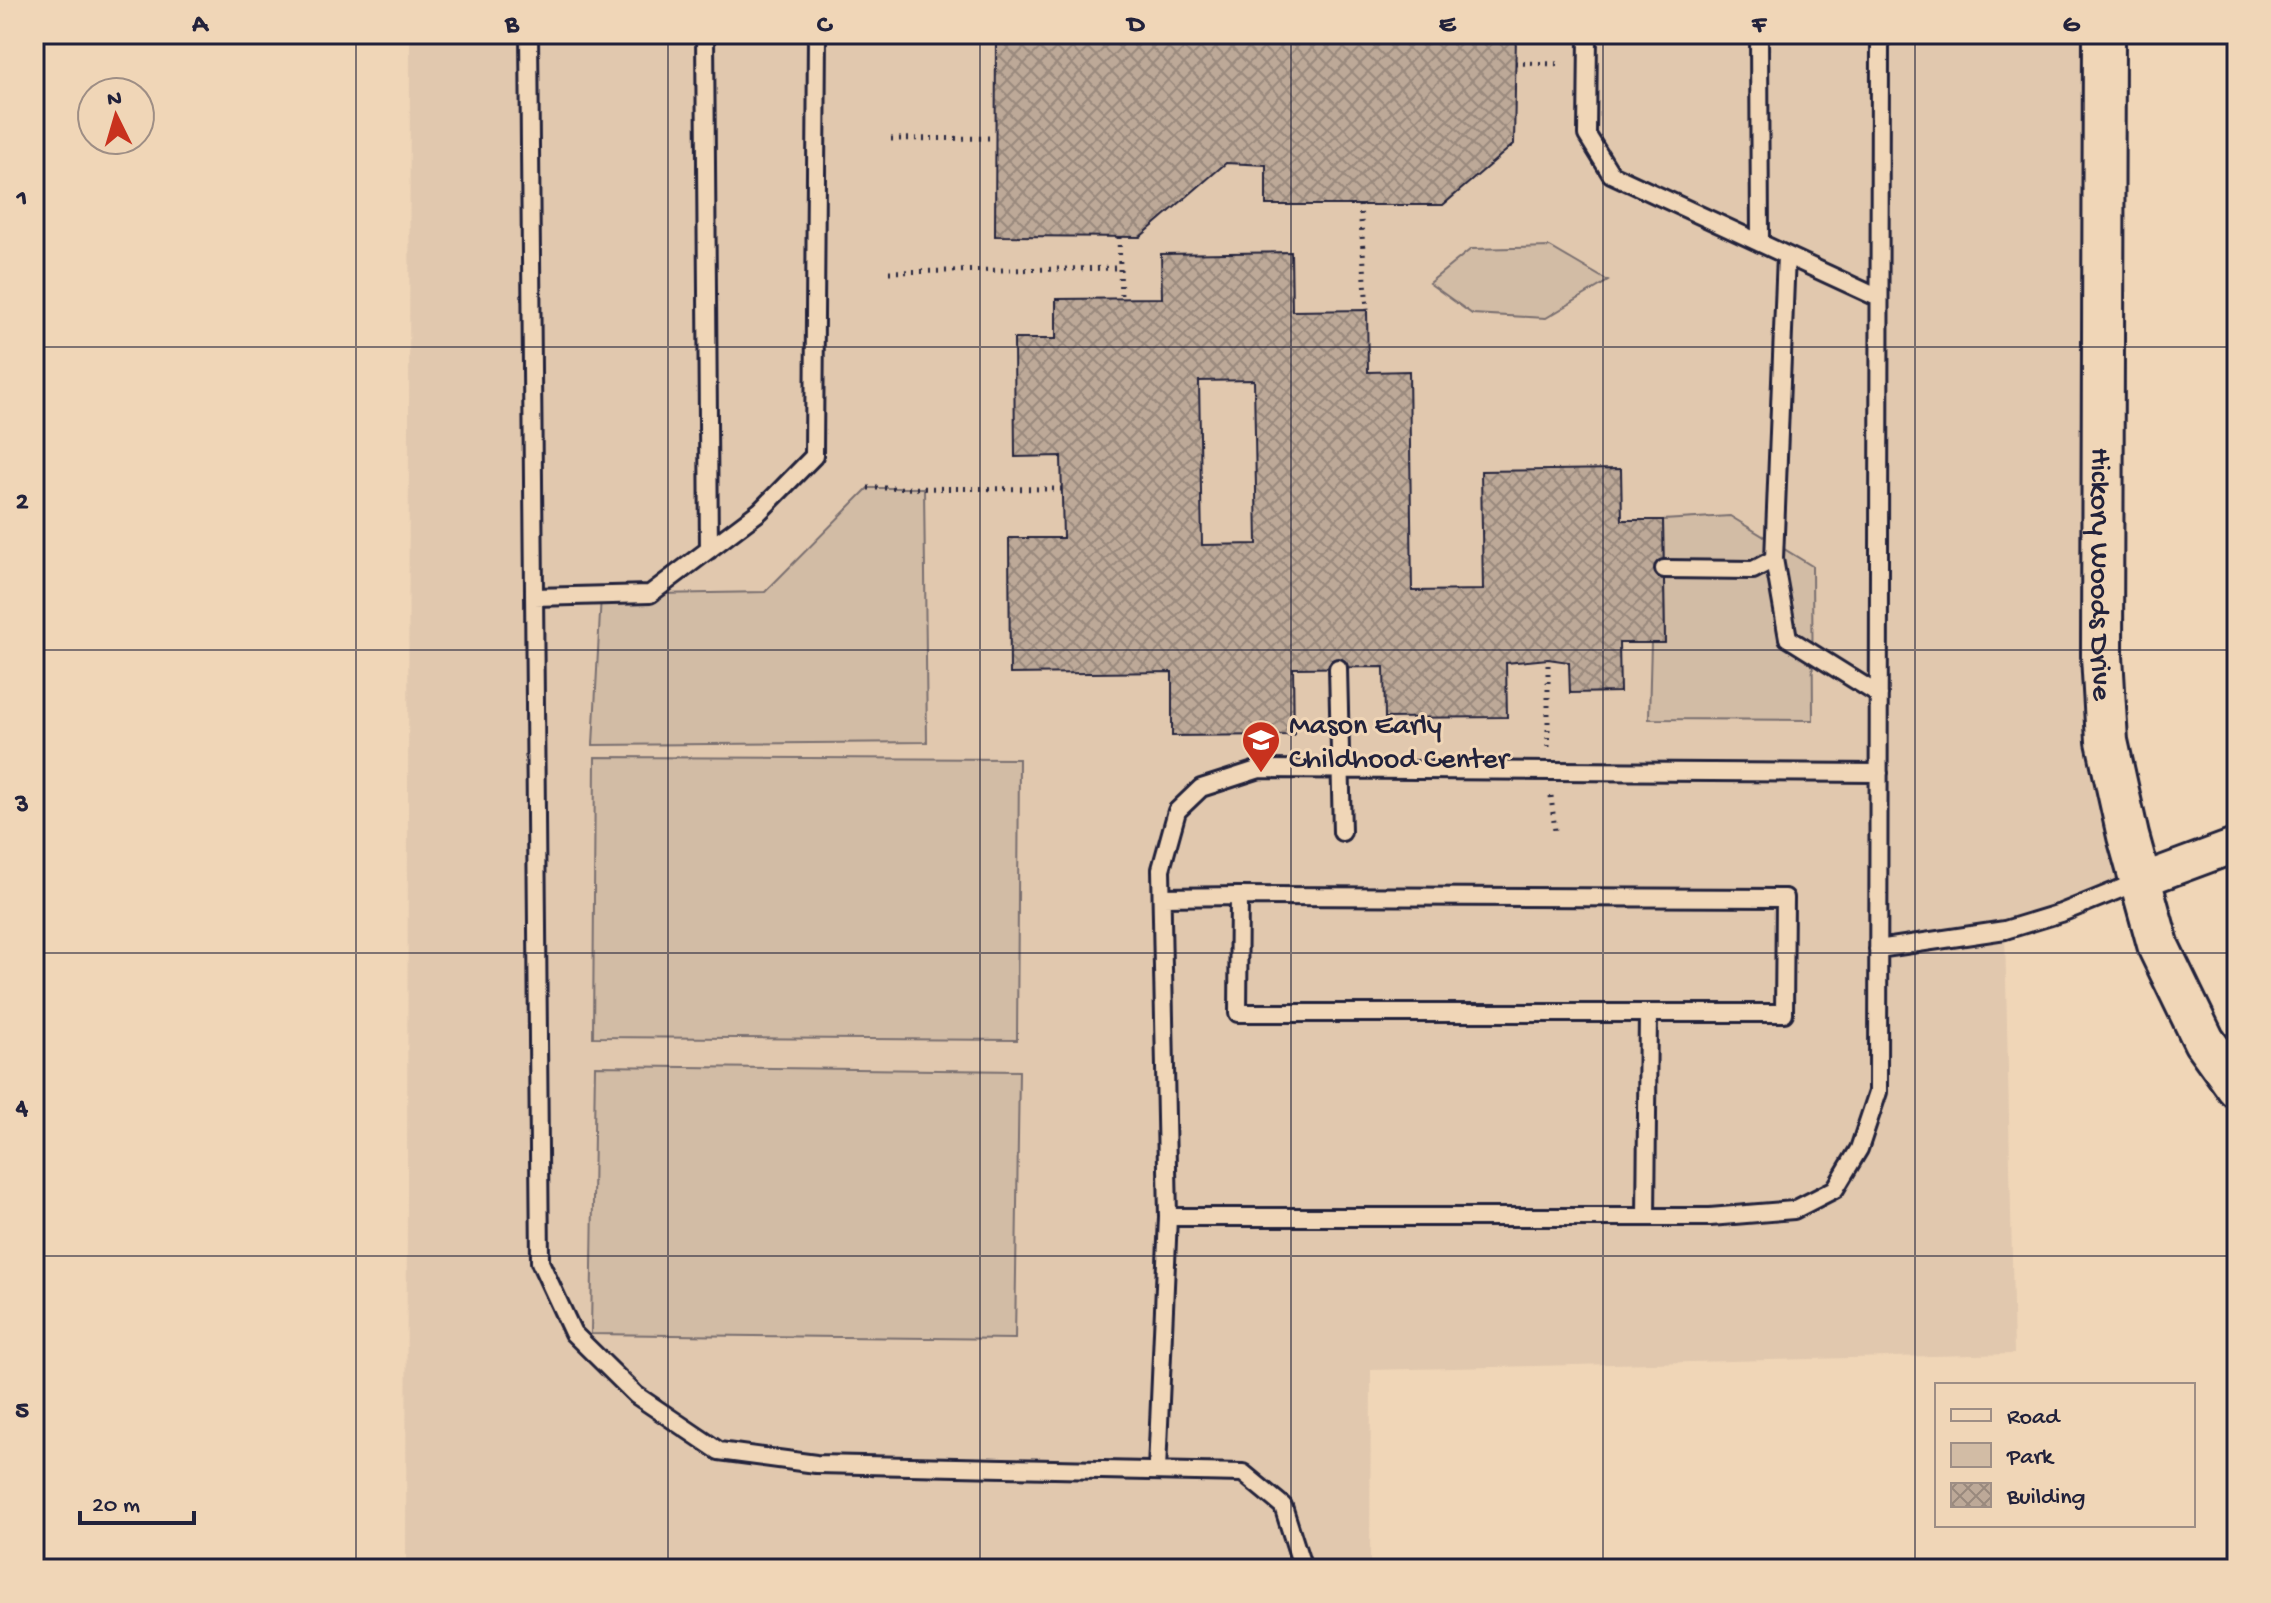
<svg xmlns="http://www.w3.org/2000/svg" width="2271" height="1603" viewBox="0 0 2271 1603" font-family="'Gochi Hand',sans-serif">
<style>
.built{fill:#e1c8ae}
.park{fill:#d2bca5;stroke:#7a6f70;stroke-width:2}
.building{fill:url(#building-cross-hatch);stroke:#22223b;stroke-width:2;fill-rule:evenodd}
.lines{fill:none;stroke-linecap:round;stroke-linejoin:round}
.service-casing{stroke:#22223b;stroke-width:22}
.minor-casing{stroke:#22223b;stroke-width:38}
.tertiary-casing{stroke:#22223b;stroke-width:46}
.path{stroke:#22223b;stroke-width:5;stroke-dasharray:2 6;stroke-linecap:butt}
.service{stroke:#f0d6b7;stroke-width:16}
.minor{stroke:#f0d6b7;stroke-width:32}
.tertiary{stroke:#f0d6b7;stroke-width:40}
.grid{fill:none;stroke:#22223b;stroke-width:2;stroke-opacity:0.55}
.labels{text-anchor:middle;stroke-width:6;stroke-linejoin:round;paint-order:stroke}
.street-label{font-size:30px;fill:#22223b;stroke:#f0d6b7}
.poi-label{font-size:30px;fill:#22223b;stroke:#f0d6b7;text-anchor:start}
.neatline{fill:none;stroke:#22223b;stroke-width:3}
.grid-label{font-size:26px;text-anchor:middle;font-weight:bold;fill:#22223b}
</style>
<defs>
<pattern id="building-cross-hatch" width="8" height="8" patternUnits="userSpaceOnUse" patternTransform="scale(2)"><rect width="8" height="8" fill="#bda998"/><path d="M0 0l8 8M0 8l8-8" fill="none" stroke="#99897d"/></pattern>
</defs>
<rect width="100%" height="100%" fill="#f0d6b7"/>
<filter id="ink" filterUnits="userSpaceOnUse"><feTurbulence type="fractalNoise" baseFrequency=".0125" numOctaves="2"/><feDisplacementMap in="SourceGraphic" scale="16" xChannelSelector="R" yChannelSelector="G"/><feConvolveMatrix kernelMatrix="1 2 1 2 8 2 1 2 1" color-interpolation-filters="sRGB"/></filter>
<g filter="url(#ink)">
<path class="built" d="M410 34H2104L2102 656 2140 881 2005 930 2014 1354 1371 1370 1370 1569H406Z"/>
<path class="park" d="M1550 247 1608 281 1546 318 1472 314 1429 283 1471 249Z
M868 488H924L927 742 593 745 601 595 765 592Z
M1730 516 1812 566 1813 720 1649 719 1651 643H1665L1663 520Z
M595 757 1019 759 1017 1040 593 1037Z
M595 1066 1019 1071 1015 1339 591 1334Z"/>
<path class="building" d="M996 34H1516L1514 144 1443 205H1266V165L1226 163 1140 237 995 236Z
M1291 252 1292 311 1367 310 1368 372 1409 371 1412 591 1483 590 1481 471 1621 469 1622 520H1663L1665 643H1619L1620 692 1570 693 1569 662 1548 659 1506 663 1507 717 1385 718 1384 667 1293 668 1294 735 1172 736V672L1010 674 1009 538H1063L1061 456 1015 457 1014 339H1056V299L1162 298 1161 254ZM1254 380 1257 544 1202 545 1199 381Z"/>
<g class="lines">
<defs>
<path id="service" d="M529 34 540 1262 573 1333 636 1395 719 1451 816 1464 1243 1473 1283 1506 1303 1569
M705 34 709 550
M1588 34 1587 135 1611 174 1879 298
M1759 34 1760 243
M1786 255 1774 559 1788 638 1879 695
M1664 569 1753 570 1774 559
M534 597 650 594 760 511 814 456 817 34
M1338 668 1342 832
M1162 897 1239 896 1785 898 1784 1013H1238L1239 896
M1878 949 2005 930 2061 913 2140 881
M1168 1217H1710L1794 1210 1835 1189 1859 1149 1878 1092 1880 34
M1646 1217 1648 1013
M1157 1470 1168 1217 1161 869 1177 811 1201 788 1260 769 1879 773"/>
<path id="minor" d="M2140 881 2237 845"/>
<g id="tertiary">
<path id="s1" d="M2104 34 2102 656 2107 741 2128 836 2159 948 2204 1041 2237 1087"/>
</g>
</defs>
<use href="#service" class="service-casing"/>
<use href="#minor" class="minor-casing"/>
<use href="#tertiary" class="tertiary-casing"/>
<path class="path" d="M1515 63 1563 64
M891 139 995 138
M1360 205 1367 310
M1119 237 1121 298
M889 272 1120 268
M868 488 1062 489
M1548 747V659
M1551 796 1555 831"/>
<use href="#service" class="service"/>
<use href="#minor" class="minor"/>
<use href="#tertiary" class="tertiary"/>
</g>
</g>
<path class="grid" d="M356 34V1569M668 34V1569M980 34V1569M1291 34V1569M1603 34V1569M1915 34V1569M34 347H2237M34 650H2237M34 953H2237M34 1256H2237"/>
<defs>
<symbol id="school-pin" viewBox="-11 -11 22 30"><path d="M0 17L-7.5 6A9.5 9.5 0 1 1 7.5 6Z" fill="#c8321e" stroke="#f0d6b7"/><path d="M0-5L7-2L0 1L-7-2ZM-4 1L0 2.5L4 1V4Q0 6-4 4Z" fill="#fff"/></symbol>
</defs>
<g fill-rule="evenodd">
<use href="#school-pin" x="1239" y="718" width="44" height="60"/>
</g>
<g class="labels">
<g class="street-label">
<text dy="10" stroke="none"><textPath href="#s1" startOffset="540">Hickory Woods Drive</textPath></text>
</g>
<g class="poi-label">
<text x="1289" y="733">Mason Early<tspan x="1289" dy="34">Childhood Center</tspan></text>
</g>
</g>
<rect width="2271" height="1603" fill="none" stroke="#f0d6b7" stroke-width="88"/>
<rect x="1935" y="1383" width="260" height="144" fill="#f0d6b7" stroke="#9e8e85" stroke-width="2"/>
<rect x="1951" y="1409" width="40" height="12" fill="#f0d6b7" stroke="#9e8e85" stroke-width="2"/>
<text x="2007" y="1423" font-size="24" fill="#22223b">Road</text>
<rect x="1951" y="1443" width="40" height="24" fill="#d2bca5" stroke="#9e8e85" stroke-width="2"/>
<text x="2007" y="1463" font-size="24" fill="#22223b">Park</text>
<rect x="1951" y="1483" width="40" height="24" fill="url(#building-cross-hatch)" stroke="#9e8e85" stroke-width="2"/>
<text x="2007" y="1503" font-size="24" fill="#22223b">Building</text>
<g transform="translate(116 116) rotate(355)"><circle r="38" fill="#f0d6b7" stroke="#9e8e85" stroke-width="2"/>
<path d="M0-6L14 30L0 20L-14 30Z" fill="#c8321e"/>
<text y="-12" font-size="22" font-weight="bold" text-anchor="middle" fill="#22223b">N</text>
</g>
<path d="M80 1511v12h114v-12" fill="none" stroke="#22223b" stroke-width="4"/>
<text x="92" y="1511" font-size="24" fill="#22223b" stroke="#f0d6b7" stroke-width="6" paint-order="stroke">20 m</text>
<rect x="44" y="44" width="2183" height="1515" class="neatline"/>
<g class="grid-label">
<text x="200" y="31">A</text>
<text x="512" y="31">B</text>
<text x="824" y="31">C</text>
<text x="1136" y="31">D</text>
<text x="1447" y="31">E</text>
<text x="1759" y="31">F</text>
<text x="2071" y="31">G</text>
<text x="22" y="205">1</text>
<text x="22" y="508">2</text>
<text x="22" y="811">3</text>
<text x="22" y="1114">4</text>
<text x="22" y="1417">5</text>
</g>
</svg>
